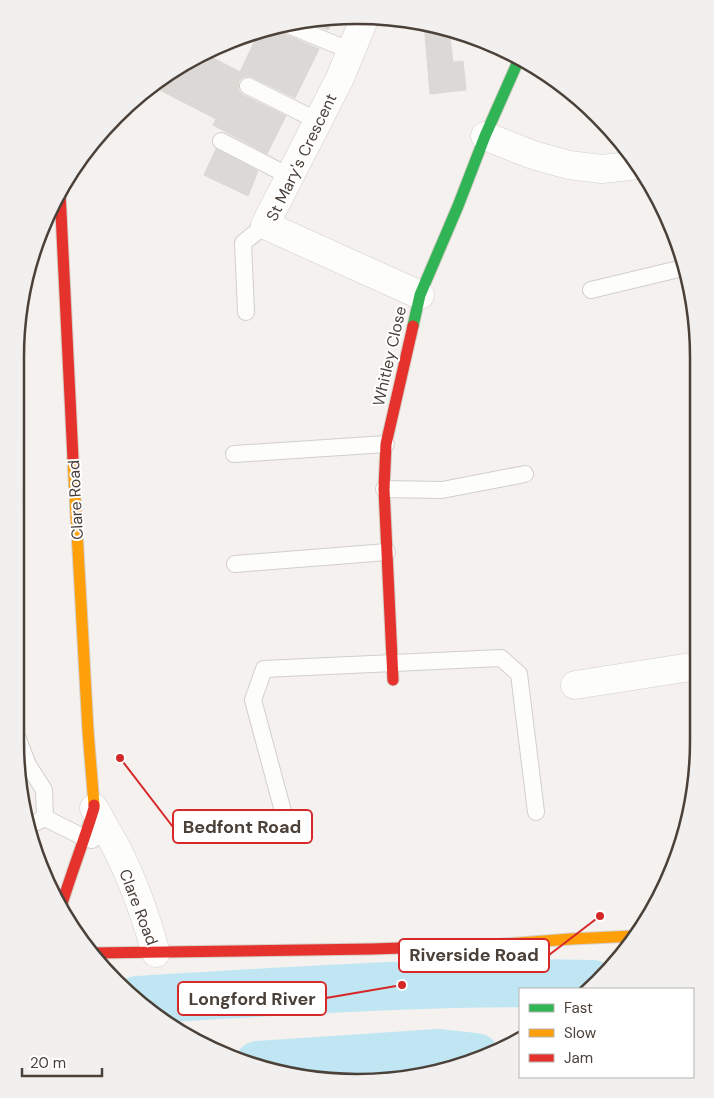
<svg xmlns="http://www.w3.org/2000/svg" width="714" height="1098" viewBox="0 0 714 1098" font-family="'DM Sans',sans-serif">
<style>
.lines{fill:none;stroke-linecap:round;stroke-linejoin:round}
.river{stroke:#bfe6f2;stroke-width:48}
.building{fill:#dcd8d5;stroke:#dcd8d4}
.lane-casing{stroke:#d2cfcb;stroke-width:18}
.street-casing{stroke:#d2cfcb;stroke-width:29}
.fast-casing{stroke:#d5cec6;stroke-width:13}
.slow-casing{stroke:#d5cec6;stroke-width:13}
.jam-casing{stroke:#d5cec6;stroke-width:13}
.lane{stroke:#fdfdfc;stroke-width:16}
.street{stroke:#fdfdfc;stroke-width:28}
.fast{stroke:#30b455;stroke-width:11}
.slow{stroke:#ff9f0a;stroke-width:11}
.jam{stroke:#e5322d;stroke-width:11}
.labels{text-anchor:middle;stroke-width:4;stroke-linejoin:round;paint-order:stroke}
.street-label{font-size:16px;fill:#4b4139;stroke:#fff}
.rim{fill:none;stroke:#4b4139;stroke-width:2.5}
.leader{fill:none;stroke:#d62828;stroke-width:2}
.callout-dot{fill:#d62828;stroke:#fff;stroke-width:2}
.callout{fill:#fff;stroke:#d62828;stroke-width:2}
.callout-label{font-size:18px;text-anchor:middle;font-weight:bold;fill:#4b4139}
</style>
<rect width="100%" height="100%" fill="#f4f1ee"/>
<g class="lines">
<path class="river" d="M137 1000C289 991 441 980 593 984
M258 1065 439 1053 476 1057"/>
</g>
<path class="building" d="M335 16 328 30 304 21 314 19Z
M424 23 449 29 453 62 463 61 466 90 430 94Z
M276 25 278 30 282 33 319 49 295 98 252 77 248 76 243 77 239 81 238 87 239 91 243 95 286 116 267 154 213 125 216 119 150 85 202 52 240 72 260 30Z
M216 149 258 171 248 196 204 175Z"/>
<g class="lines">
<defs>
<path id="lane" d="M286 24 351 51
M248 86 318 121
M221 141 289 176
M591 290 687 267
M246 312 243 243 265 225
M234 454 386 444
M384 489 442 490 525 474
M235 564 387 552
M15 739H18L28 765 44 790 45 818 85 838 92 840
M284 815 253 700 264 669 501 658 519 674 536 812
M30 825 45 818"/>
<path id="street" d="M365 17 340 78 265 225 420 295
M485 136 533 155 569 165 602 169 638 165
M575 685 697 666
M94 808C101 820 108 833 115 845 132 878 146 917 156 953"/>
<path id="fast" d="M413 326 420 295 458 206 485 136 520 57"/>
<path id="slow" d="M73 459 88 731 94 805
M491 945 571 939 634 936"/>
<path id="jam" d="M60 192 73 459
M393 680 384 489 386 444 413 326
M61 907C71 874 84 841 94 808V805
M93 953 372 949 491 945"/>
</defs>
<use href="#lane" class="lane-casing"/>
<use href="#street" class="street-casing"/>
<use href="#fast" class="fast-casing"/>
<use href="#slow" class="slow-casing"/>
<use href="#jam" class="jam-casing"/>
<use href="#lane" class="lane"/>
<use href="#street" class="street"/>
<use href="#fast" class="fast"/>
<use href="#slow" class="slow"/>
<use href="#jam" class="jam"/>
</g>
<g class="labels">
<g class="street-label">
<text transform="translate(301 157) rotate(-64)" y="6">St Mary's Crescent</text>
<text transform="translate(389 356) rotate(-77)" y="6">Whitley Close</text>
<text transform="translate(75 500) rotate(-93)" y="6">Clare Road</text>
<text transform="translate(139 907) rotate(69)" y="6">Clare Road</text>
</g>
</g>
<path d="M0 0H714V1098H0ZM357 24H357A333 333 0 0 1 690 357V741A333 333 0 0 1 357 1074H357A333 333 0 0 1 24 741V357A333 333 0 0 1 357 24Z" fill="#f1f0ef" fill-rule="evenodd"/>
<path class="rim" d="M357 24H357A333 333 0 0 1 690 357V741A333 333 0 0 1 357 1074H357A333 333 0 0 1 24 741V357A333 333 0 0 1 357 24Z"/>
<path class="leader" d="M120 758L173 827M600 916L549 955M402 985L326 998"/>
<g class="callout-dot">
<circle cx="120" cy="758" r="5"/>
<circle cx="600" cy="916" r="5"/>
<circle cx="402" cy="985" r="5"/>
</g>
<g class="callout">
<rect x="173" y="810" width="139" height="33" rx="5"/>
<rect x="399" y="939" width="150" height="33" rx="5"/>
<rect x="178" y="982" width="148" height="33" rx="5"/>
</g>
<g class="callout-label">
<text x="242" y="833">Bedfont Road</text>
<text x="474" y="961">Riverside Road</text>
<text x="252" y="1005">Longford River</text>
</g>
<rect x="519" y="988" width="175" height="90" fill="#ffffff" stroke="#b7b3b0"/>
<rect x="529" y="1004" width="25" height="8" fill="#30b455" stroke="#b7b3b0"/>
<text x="564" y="1013" font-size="15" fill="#4b4139">Fast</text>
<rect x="529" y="1029" width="25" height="8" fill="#ff9f0a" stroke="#b7b3b0"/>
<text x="564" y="1038" font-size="15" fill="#4b4139">Slow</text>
<rect x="529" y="1054" width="25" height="8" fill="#e5322d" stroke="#b7b3b0"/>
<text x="564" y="1063" font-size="15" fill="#4b4139">Jam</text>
<path d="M22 1068v8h80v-8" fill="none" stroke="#4b4139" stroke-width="2.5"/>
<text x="30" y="1068" font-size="15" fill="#4b4139" stroke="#ffffff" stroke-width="4" paint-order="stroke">20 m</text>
</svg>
